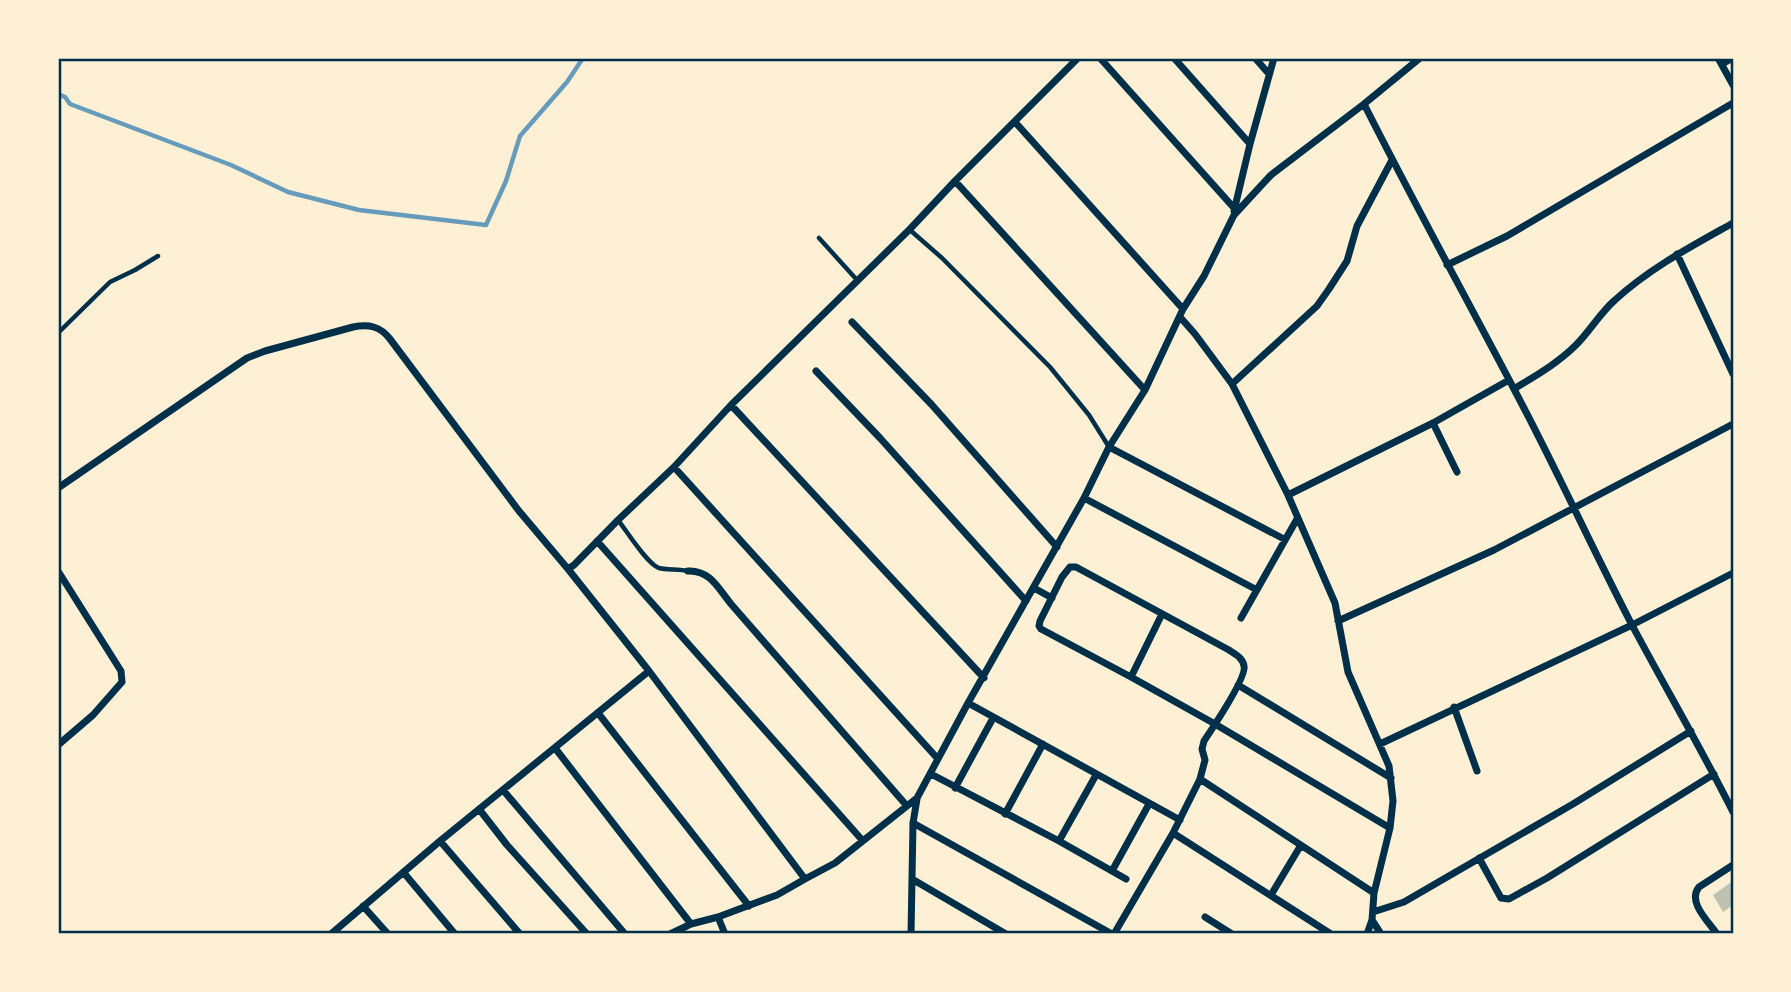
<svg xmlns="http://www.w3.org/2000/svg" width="1791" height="992" viewBox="0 0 1791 992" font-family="Mulish,sans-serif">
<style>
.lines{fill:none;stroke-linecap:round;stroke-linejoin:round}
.stream{stroke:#669bbc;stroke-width:4.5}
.building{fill:#bec0b2}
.service{stroke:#003049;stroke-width:4.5}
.minor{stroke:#003049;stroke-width:7}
.neatline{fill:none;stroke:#003049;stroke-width:2.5}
</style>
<rect width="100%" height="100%" fill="#fdf0d5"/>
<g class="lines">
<path class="stream" d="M58 94 65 97 70 104 231 165 288 192 359 210 486 225 506 181 520 136 567 82 583 58"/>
</g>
<path class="building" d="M1733 881V905L1723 912 1713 895Z"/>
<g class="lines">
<path class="service" d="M910 230 942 258 1050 367 1089 415 1109 447
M819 238 857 280
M58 333 110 282 135 270 158 256
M618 520C626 530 647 564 659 568 666 570 679 569 688 571"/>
<path class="minor" d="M1100 58 1234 208
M1174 58 1250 144
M1255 58 1269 74
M1718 58 1733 85
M1722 64 1733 58
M1364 104C1413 201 1465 296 1515 391 1556 468 1592 548 1632 625 1665 687 1701 748 1733 812
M1015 122 1183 309
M955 181 1145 390
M1234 211 1250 144 1274 58
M1677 254 1733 374
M1447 265 1507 236 1733 103
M1180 317 1195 334 1232 384 1288 495 1335 603 1348 672 1389 766 1393 801 1390 828 1374 893 1372 920 1367 934
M852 322 932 405 1057 547
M816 371 880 438 1026 601
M1232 384 1317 306 1329 289 1347 261 1357 226 1392 160
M1514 389C1535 376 1558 363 1576 345 1590 331 1600 313 1615 300 1650 268 1692 246 1733 223
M731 405 984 678
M1433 423 1457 472
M1109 447 1284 539
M674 467 938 759
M58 488 247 358 265 351 353 327C369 324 380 326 390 339L519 511 568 569 649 671 805 879 835 863 917 798 968 703 1084 498 1109 447 1145 390 1183 309 1204 276 1234 215 1271 175 1364 104 1420 58
M1288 495 1433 423 1509 380
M1084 498 1257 590
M597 541 863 841
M568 569 574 565 618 520 674 467 731 405 910 229 955 181 1078 58
M58 571 121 671 122 682 93 715 58 745
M688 571C710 570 718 588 731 604L907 806
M1034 588 1052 598
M1162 614 1131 677 1215 724 1390 828
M1241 618 1297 519
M1338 621 1494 550 1733 424
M1131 677 1041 629 1039 626 1040 621 1062 577 1070 567H1076L1229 650C1235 654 1243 658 1244 666 1247 677 1212 729 1204 741L1202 749 1205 760 1200 779
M1238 685 1391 778
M968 703 1180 820
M1454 707 1477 771
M598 713 749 906
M1380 744 1632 625 1733 573
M555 748 691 924
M931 774 1059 841
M1096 775 1059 841 1126 879
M955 788 993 718
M503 790 625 934
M479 809 507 845 587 934
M1005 814 1043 744
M913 823 1112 934
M1173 833 1200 779 1374 893
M440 841 520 934
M1479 858 1501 898 1509 899 1547 878 1714 774
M1112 871 1149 804
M404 873 455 934
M912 879 1006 934
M1271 895 1301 845
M363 906 388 934
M1373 912 1404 902 1573 804 1691 731
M718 917 725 934
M1205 917 1232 934
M1372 920 1381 934
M331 934 440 841 649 671
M670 934 691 924 718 917 777 895 805 879
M911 934 913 823 917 799
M1114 934 1173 833 1331 934
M1717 934C1708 921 1687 902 1699 887L1733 865"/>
</g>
<rect width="1791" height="992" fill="none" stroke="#fdf0d5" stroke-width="119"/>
<rect x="60" y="60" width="1672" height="872" class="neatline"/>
</svg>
